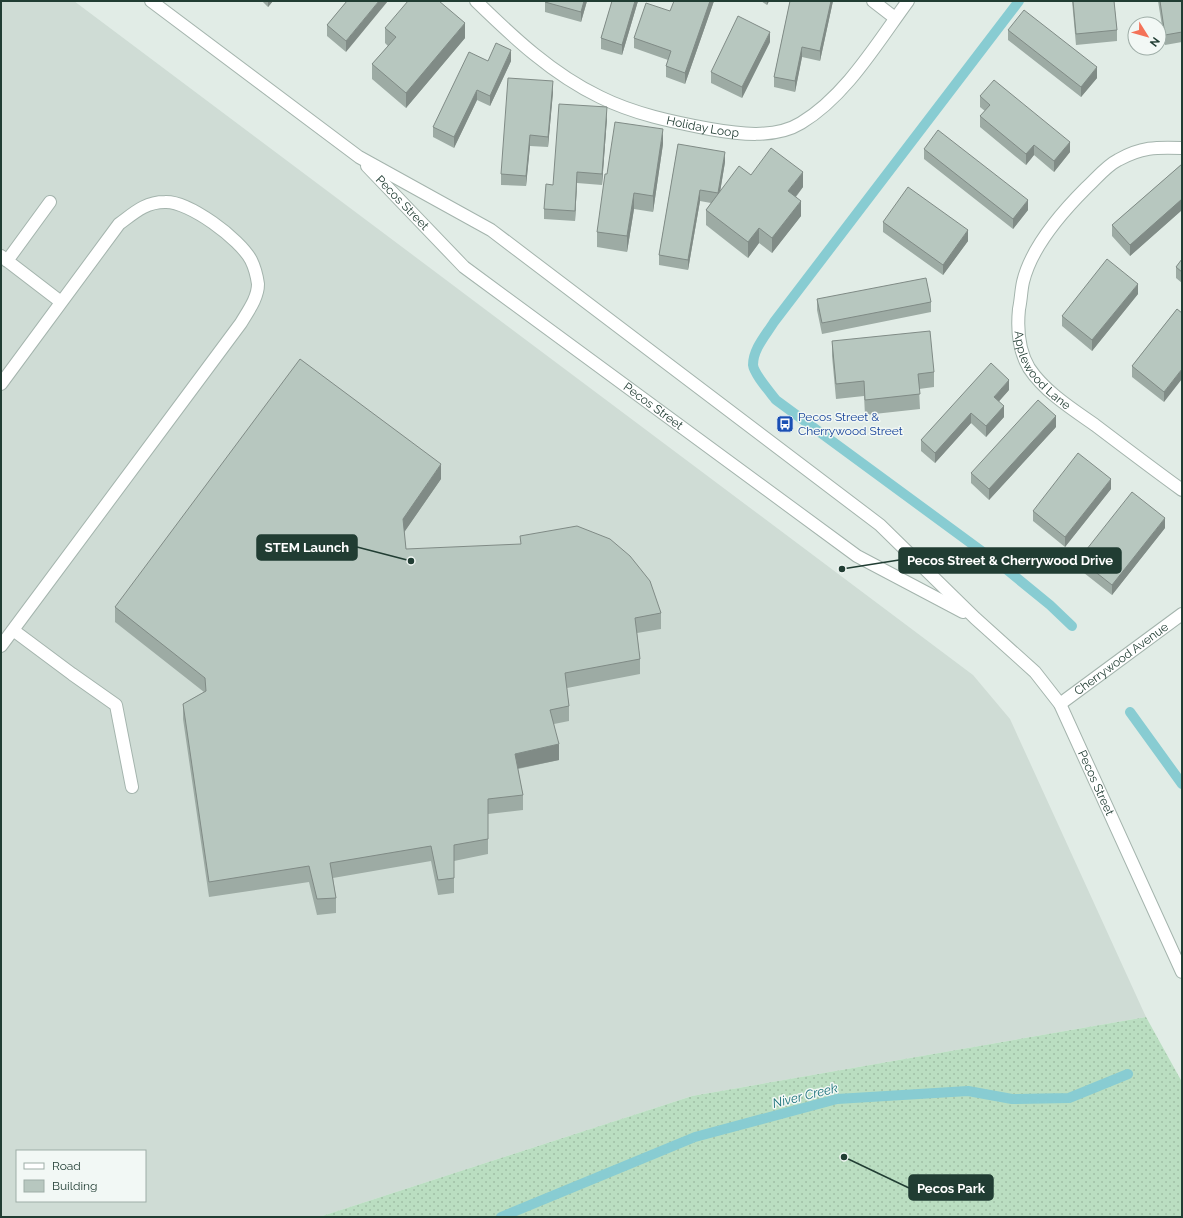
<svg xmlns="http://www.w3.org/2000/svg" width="1183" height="1218" viewBox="0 0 1183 1218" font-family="Raleway,sans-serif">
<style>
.built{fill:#cfdcd5;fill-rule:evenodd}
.grass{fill:url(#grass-dots)}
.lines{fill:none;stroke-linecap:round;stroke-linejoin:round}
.stream{stroke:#88ccd2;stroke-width:10}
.service-casing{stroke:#a4b4ad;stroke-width:14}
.minor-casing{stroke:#a4b4ad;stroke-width:14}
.tertiary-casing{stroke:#a4b4ad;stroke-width:14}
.service{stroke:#fff;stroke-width:12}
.minor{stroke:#fff;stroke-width:12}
.tertiary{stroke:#fff;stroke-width:12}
.wall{fill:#9daba4}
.shaded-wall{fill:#808b86}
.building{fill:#b7c7bf;stroke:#808b86}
.labels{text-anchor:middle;stroke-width:3;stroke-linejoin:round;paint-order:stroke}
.street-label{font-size:12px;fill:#213d33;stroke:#f2f8f5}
.transit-label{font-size:12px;fill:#164399;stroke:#f2f8f5;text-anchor:start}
.water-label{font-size:13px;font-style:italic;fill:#1a717a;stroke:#f2f8f5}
.leader{fill:none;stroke:#213d33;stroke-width:1.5}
.callout-dot{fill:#213d33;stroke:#f2f8f5;stroke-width:1.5}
.callout{fill:#213d33;stroke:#213d33;stroke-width:1.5}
.callout-label{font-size:13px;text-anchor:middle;font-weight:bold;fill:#fff}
</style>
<defs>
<pattern id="grass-dots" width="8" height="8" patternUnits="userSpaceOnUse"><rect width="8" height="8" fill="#badec1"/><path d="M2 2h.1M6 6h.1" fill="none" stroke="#a0bfa6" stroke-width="1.8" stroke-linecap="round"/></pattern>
</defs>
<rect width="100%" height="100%" fill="#e1ece6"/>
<path class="built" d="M1 1H74L973 675 1010 719 1146 1017 692 1096 319 1217H1ZM17 1151H145V1201H17Z"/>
<path class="grass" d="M1146 1017 1182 1082V1217H319L692 1096Z"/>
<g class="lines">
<path class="stream" d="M1019 1 774 322C766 335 753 349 753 365 754 374 770 392 776 400L1006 569 1050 605 1072 626
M1130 712 1182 784
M501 1217 695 1137 837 1099 968 1091 1012 1099 1069 1098 1128 1074"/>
<defs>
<path id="service" d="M1 256 61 302
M7 261 50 202
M1 384 119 224C134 213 145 202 165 202 189 201 240 239 251 260 254 266 257 277 258 284 258 298 248 311 241 323L1 646
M13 630 72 674 116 705 132 787"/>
<g id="minor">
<path id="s1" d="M476 1C513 37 552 74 600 97 634 114 673 122 710 129 738 134 775 139 801 123 846 96 877 43 908 1"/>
<path d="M873 1 895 18"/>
<path id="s2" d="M1182 148C1156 147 1141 147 1118 160 1106 166 1096 179 1086 188 1062 212 1031 248 1023 282 1021 291 1021 300 1019 309 1017 329 1019 351 1029 368 1045 392 1072 409 1095 425 1124 447 1153 469 1182 490"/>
<path id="s3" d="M1060 704 1182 614"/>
</g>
<g id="tertiary">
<path id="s4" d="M151 1 359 157 491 230 880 525 975 618 1035 672 1060 704 1182 972"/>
<path id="s5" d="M367 166 464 267 857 556 963 612"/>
</g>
</defs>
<use href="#service" class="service-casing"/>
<use href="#minor" class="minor-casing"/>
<use href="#tertiary" class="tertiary-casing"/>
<use href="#service" class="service"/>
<use href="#minor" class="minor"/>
<use href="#tertiary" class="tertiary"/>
</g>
<path class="wall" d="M262 1H273L268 7Z
M347 1 346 52 327 36V25Z
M545 1H587L581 22 545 12Z
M612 1H638L622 55 601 49V38Z
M714 1 685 84 666 77V66L668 60 634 48V38L670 11Z
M761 1H769L767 5Z
M790 1H833L820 61 802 57 795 92 774 87V77Z
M1072 1H1114L1117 30V41L1076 45Z
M1158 1H1182V42L1165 45Z
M385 28 465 38 406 108 372 79V64L388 46 385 43Z
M1008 30 1097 78 1081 97 1008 40Z
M770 42 742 98 711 83V72Z
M488 61H511L490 106 477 100 454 148 433 137V127Z
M553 92 548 147 530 146 526 186 501 185V174Z
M980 96 1070 152 1054 172 1034 155 1026 165 980 127V116L985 111 980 107Z
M607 118 602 185 577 183 575 221 544 219V209L553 185Z
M663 144 653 212 634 209 627 252 597 247V232L607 174Z
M678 144 725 162 720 192 751 175 803 187 796 197 801 216 772 253 759 243 748 258 706 225V210L711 203 700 201 688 270 659 265V255Z
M924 149 1028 210 1013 229 924 159Z
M1182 164V210L1130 256 1112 236V225Z
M883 222 968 241 943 275 883 232Z
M1182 259V283L1176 278V267Z
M1138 294 1092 351 1062 326V316Z
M817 299 931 302V312L822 334 817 310Z
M1177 309 1164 402 1132 377V366Z
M832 341 934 372V387L919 389 920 409 865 415 864 396 836 399 832 356Z
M1009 390 999 401 1004 417 986 437 971 423 935 463 921 451V440Z
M1056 427 989 500 971 483V473Z
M441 479 404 532 406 549 661 613V629L637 633 640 659V674L567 688 569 706V721L554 724 559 760 518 769 523 795V810L488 814V854L454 861V893L438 895 431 861 333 878 336 898V913L317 915 309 882 209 897 183 719V704L204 692 115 622V607Z
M1111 489 1065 547 1033 521V511Z
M1165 528 1112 595 1079 569V559Z"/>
<path class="shaded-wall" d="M268 1H273L268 7Z
M379 1H388L346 52V41Z
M584 1H587L581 22V12Z
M635 1H638L622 55V45Z
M710 1H714L685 84V73Z
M767 1H769L767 5Z
M831 1H833L820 61V51Z
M465 23V38L406 108V93Z
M770 32V42L742 98V87Z
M802 47V57L795 92V81Z
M511 50V61L490 106V96Z
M1097 67V78L1081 97V87Z
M553 81V92L548 147V137Z
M477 90V100L454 148V137Z
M607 107V118L602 185V174Z
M663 129V144L653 212V196Z
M530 135V146L526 186V176Z
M1070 142V152L1054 172V161Z
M1034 145V155L1026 165V154Z
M725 152V162L718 204V193Z
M577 172V183L575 221V211Z
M803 172V187L788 206V191Z
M700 190V201L688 270V260Z
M634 193V209L627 252V236Z
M1182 196V210L1130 256V245Z
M1028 200V210L1013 229V219Z
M801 201V216L772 253V238Z
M759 228V243L748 258V242Z
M968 230V241L943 275V265Z
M1138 284V294L1092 351V340Z
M1182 369V379L1164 402V392Z
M1009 380V390L994 407V397Z
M1004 406V417L986 437V426Z
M971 413V423L935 463V453Z
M1056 416V427L989 500V489Z
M441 464V479L403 534V519Z
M1111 479V489L1065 547V537Z
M1165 518V528L1112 595V585Z
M559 744V760L515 769V754Z"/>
<path class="building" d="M347 1H379L346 41 327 25Z
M408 1H439L465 23 406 93 372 64 396 37 385 28Z
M545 1H584L581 12 545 2Z
M612 1H635L622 45 601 38Z
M674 1H710L685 73 666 66 671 51 634 38 646 3 670 11Z
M790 1H831L820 51 802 47 795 81 774 77Z
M1073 1H1114L1117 30 1076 34Z
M1160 1H1182V32L1165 35Z
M1024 10 1097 67 1081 87 1008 30Z
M738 16 770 32 742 87 711 72Z
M496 43 511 50 490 96 477 90 454 137 433 127 469 52 488 61Z
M508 78 553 81 548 137 530 135 526 176 501 174Z
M994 80 1070 142 1054 161 1034 145 1026 154 980 116 990 105 980 96Z
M559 104 607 107 602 174 577 172 575 211 544 209 546 184 553 185Z
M615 122 663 129 653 196 634 193 627 236 597 232 605 174H607Z
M938 130 1028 200 1013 219 924 149Z
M678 144 725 152 718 193 700 190 688 260 659 255Z
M771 148 803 172 788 191 801 201 772 238 759 228 748 242 706 210 739 166 751 175Z
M1182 164V199L1130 245 1112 225Z
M908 187 968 230 943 265 883 222Z
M1107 259 1138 284 1092 340 1062 316Z
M1182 259V272L1176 267Z
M926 278 931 302 822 323 817 299Z
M1177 309 1182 313V369L1164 392 1132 366Z
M930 331 934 372 918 374 920 394 865 400 864 381 836 384 832 341Z
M300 359 441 464 403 519 406 549 521 544 520 536 577 526 610 539 630 556 650 581 661 613 635 618 640 659 565 673 569 706 550 710 559 744 515 754 523 795 488 799V839L454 845V878L438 880 431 846 330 863 336 898 317 899 309 866 209 882 183 704 206 691 205 678 115 607Z
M991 363 1009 380 994 397 1004 406 986 426 971 413 935 453 921 440Z
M1038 400 1056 416 989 489 971 473Z
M1078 453 1111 479 1065 537 1033 511Z
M1132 492 1165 518 1112 585 1079 559Z"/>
<defs>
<symbol id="bus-square" viewBox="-11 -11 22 22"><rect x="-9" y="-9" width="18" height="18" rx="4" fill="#1a4fb4" stroke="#f2f8f5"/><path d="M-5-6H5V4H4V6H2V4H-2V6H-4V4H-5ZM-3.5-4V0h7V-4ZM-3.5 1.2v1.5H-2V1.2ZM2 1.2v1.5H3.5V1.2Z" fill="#fff"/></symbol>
</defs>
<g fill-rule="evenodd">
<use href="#bus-square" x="775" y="414" width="20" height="20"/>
</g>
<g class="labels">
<g class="street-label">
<text dy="4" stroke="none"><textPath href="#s1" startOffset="265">Holiday Loop</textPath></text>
<text dy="4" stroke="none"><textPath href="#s5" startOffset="51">Pecos Street</textPath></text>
<text dy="4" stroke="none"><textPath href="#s2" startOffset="320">Applewood Lane</textPath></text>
<text dy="4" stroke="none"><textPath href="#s5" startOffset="375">Pecos Street</textPath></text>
<text dy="4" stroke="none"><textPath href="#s3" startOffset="76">Cherrywood Avenue</textPath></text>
<text dy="4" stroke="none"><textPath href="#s4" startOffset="1240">Pecos Street</textPath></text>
</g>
<g class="transit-label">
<text x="798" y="421">Pecos Street &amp;<tspan x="798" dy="14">Cherrywood Street</tspan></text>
</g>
<g class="water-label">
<text transform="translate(805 1095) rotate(-14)" y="5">Niver Creek</text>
</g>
</g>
<path class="leader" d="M411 561L357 547M842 569L899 560M844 1157L909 1188"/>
<g class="callout-dot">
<circle cx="411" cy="561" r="4"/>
<circle cx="842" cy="569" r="4"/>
<circle cx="844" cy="1157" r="4"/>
</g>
<g class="callout">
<rect x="257" y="535" width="100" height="25" rx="4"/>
<rect x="899" y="548" width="222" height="25" rx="4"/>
<rect x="909" y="1175" width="84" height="25" rx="4"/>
</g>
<g class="callout-label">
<text x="307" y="552">STEM Launch</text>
<text x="1010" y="565">Pecos Street &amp; Cherrywood Drive</text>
<text x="951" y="1193">Pecos Park</text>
</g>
<rect width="1183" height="1218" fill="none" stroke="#213d33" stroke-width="4"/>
<rect x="16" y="1150" width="130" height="52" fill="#f2f8f5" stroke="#9eada7"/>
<rect x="24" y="1163" width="20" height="6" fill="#ffffff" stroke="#9eada7"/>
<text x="52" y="1170" font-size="12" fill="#213d33">Road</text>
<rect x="24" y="1180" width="20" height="12" fill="#b7c7bf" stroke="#9eada7"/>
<text x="52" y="1190" font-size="12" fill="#213d33">Building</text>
<g transform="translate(1147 36) rotate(127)"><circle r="19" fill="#f2f8f5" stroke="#9eada7"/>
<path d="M0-3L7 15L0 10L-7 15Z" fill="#f47258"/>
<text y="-6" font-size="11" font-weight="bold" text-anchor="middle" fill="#213d33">N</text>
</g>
</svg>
